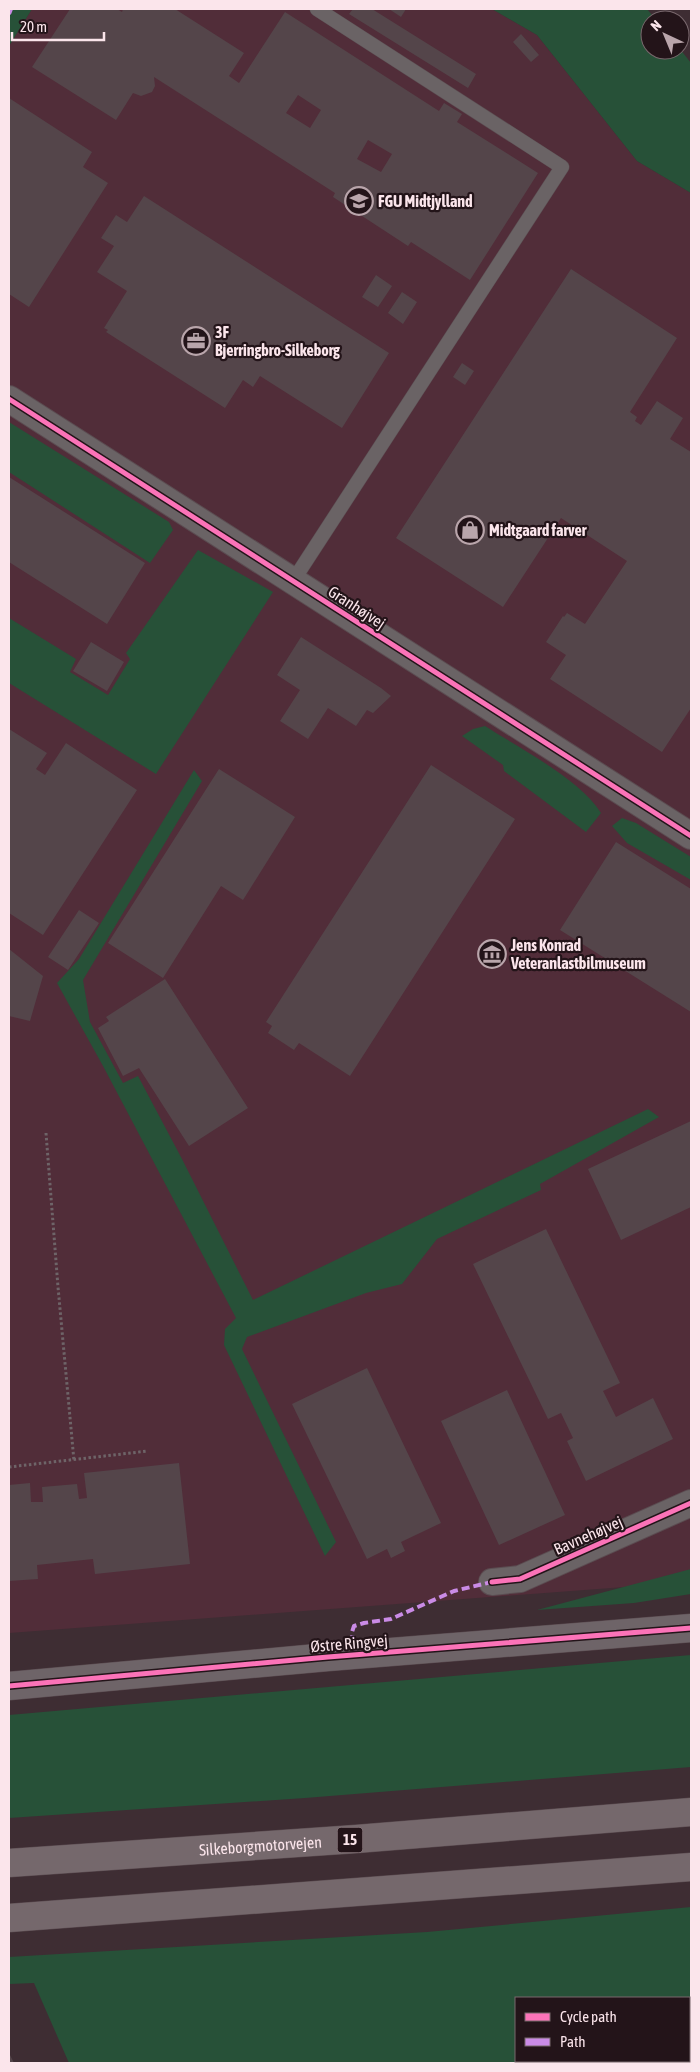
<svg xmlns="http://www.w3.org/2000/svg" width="700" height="2072" viewBox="0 0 700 2072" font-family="'Asap Condensed',sans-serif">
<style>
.built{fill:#512d39}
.green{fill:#275138;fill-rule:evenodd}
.building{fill:#54454a;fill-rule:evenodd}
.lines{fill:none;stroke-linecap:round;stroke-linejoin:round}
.lane-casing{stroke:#5b4c51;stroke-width:15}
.street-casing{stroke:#5b4c51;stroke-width:28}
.secondary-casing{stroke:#5b4c51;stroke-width:29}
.highway-casing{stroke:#5b4c51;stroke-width:29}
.path{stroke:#6e6468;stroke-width:3;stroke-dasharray:2.5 2.5;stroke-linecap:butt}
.lane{stroke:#6a6365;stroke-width:14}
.street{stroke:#6a6365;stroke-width:26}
.secondary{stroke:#6e6468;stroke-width:28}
.highway{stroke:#75686c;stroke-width:28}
.quiet{stroke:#ca8be6;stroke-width:4;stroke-dasharray:8 4;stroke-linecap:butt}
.cycleway-casing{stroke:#231419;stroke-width:8}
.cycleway{stroke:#fb73b8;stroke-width:5}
.labels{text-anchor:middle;stroke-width:4.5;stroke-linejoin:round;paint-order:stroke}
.shield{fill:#231419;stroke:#baa6ac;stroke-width:1}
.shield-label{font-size:15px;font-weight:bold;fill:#fbe5eb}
.poi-label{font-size:16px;font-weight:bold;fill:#fbe5eb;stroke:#231419;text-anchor:start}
.street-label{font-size:16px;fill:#fbe5eb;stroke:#231419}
</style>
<rect width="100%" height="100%" fill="#3e2d33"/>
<path class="built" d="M32 9H492L537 35 637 161 691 193V1582L9 1633V46Z"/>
<path class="green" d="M9 9H32L9 46Z
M492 9H647L656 20H650V50L680 49 691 63V193L637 161 537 35Z
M9 422 169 522 173 530 150 563 9 472Z
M198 550 273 592 156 774 9 683V618L76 659 70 672 108 695 130 659 126 653Z
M485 726C519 748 580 779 601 813L586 832 504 771 503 765 462 736 473 729Z
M194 770 202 781 83 980 90 1022 123 1083 138 1076 182 1159 253 1300 648 1109 659 1117 540 1184 541 1190 437 1239 402 1284 366 1293 247 1337 242 1349 336 1542 325 1556 224 1345 225 1329 236 1318 103 1066 57 983 79 959Z
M622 818 636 823 691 857V880L627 843 612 826Z
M691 1569V1594L634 1603 537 1610Z
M691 1655V1767L305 1798 9 1818V1715Z
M691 1907V2063H69L34 1983 9 1984V1957L427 1932ZM516 1998H689V2061H516Z"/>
<path class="building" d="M70 9H117L122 12 123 9H175L244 53 229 76 239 83 285 12 439 111 444 103 462 114 457 122 538 173 470 280 411 242 408 246 333 197 335 193 154 77 155 86 152 92 141 96 133 93 116 120 32 67ZM298 95 321 110 310 128 286 113ZM368 140 392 154 381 172 357 159Z
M353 9H372L476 74 468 88 349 14Z
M389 9H406L401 17Z
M521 34 539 55 531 62 513 42Z
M9 98 92 152 83 167 108 183 29 307 9 294Z
M144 196 389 353 342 428 260 376 253 387 243 380 225 408 106 332 108 330 104 328 127 291 97 272 114 246 101 238 116 215 127 222Z
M571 269 677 338 630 412 637 417 635 421 641 425 657 401 683 418 670 439 691 452V708L662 752 550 679 566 655 546 642 563 616 564 617 567 613 585 624 627 561 561 518 503 607 396 538Z
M376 275 392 286 378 307 362 297Z
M402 292 417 302 403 324 388 313Z
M462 363 474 371 465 385 453 377Z
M9 477 145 563 107 624 9 562Z
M301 637 381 688 391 696 373 713 367 710 356 726 328 708 308 739 280 721 300 690 277 675Z
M91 642 124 662 107 691 73 671Z
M9 729 47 753 36 769 45 775 66 743 137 790 43 935 9 913Z
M431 765 515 819 350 1076 299 1043 294 1050 268 1033 272 1026 266 1022Z
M219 769 295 817 243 900 221 886 163 978 108 943Z
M616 842 691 889V1012L560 930Z
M79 910 99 923 68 970 48 957Z
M9 949 43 976 30 1021 9 1016Z
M165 979 248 1108 189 1146 139 1068 123 1076 98 1028 109 1021 106 1017Z
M691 1121V1207L621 1240 588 1169Z
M546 1229 620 1383 603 1391 616 1417 653 1398 673 1439 586 1481 567 1441 573 1438 561 1413 548 1419 473 1264Z
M367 1368 441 1523 401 1542 405 1551 391 1558 387 1549 367 1559 292 1404Z
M507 1390 565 1515 499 1545 441 1421Z
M179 1463 190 1564 95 1574 93 1559 37 1565 38 1579 9 1581V1485L30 1483 31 1502H43L42 1487 77 1484 79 1499 87 1498 84 1473Z
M9 2053 14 2063H9Z"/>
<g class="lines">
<defs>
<path id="lane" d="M293 581 562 167 317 9"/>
<path id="street" d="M9 399 691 836
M492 1582 520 1579 691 1503"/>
<path id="secondary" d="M9 1686 328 1657 691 1628"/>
<g id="highway">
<path id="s1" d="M9 1863 356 1839 691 1812"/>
<path d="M9 1918 691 1867"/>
</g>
</defs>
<use href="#lane" class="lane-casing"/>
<use href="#street" class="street-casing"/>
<use href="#secondary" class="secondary-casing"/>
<use href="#highway" class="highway-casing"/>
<path class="path" d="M46 1133 58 1287 74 1461
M9 1467 148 1451"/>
<use href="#lane" class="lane"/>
<use href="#street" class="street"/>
<use href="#secondary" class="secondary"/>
<use href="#highway" class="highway"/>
<path class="quiet" d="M9 14 11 9
M354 1655 352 1632 354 1626 364 1623 391 1619 454 1591 492 1582"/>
<defs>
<path id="cycleway" d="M9 399 691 836
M492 1582 520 1579 691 1503
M9 1686 328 1657 691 1628"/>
</defs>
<use href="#cycleway" class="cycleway-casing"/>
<use href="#cycleway" class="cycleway"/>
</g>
<defs>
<symbol id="school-ring" viewBox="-11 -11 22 22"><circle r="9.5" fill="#231419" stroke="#b9a5ab" stroke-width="1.5"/><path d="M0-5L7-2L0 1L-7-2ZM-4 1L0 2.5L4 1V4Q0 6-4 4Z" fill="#b9a5ab"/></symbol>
<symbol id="office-ring" viewBox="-11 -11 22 22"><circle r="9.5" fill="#231419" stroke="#b9a5ab" stroke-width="1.5"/><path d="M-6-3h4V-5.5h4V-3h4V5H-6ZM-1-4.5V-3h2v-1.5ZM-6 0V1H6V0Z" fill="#b9a5ab"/></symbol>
<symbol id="shop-ring" viewBox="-11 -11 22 22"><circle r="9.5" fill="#231419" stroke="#b9a5ab" stroke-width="1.5"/><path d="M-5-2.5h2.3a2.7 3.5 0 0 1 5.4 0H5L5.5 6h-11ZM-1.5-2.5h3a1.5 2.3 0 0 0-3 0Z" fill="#b9a5ab"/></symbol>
<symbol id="museum-ring" viewBox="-11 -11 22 22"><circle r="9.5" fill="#231419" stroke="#b9a5ab" stroke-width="1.5"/><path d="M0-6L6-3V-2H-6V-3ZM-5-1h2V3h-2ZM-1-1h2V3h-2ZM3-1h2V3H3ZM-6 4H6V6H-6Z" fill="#b9a5ab"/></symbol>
</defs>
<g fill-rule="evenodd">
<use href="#school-ring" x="343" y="185" width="32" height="32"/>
<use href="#office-ring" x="180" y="325" width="32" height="32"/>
<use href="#shop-ring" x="454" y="514" width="32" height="32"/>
<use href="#museum-ring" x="476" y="938" width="32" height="32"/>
</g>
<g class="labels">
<rect class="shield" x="337.5" y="1827.5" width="25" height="25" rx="4"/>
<g class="shield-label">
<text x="350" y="1845">15</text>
</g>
<g class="poi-label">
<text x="378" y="207">FGU Midtjylland</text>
<text x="215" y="338">3F<tspan x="215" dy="18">Bjerringbro-Silkeborg</tspan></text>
<text x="489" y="536">Midtgaard farver</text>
<text x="511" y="951">Jens Konrad<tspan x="511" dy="18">Veteranlastbilmuseum</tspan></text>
</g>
<g class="street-label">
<text transform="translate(357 607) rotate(33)" y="6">Granhøjvej</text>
<text transform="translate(588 1535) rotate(-24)" y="6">Bavnehøjvej</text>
<text transform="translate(349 1643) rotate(-5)" y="6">Østre Ringvej</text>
<text dy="6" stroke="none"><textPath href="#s1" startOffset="252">Silkeborgmotorvejen</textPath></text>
</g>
</g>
<rect width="700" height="2072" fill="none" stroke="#fbe5eb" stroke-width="20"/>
<rect x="515" y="1997" width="175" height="65" fill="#231419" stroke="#79686d"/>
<rect x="525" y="2013" width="25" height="8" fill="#fb73b8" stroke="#79686d"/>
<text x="560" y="2022" font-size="15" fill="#fbe5eb">Cycle path</text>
<rect x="525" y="2038" width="25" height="8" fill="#ca8be6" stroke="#79686d"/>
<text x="560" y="2047" font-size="15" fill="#fbe5eb">Path</text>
<g transform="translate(665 35) rotate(316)"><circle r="24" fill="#231419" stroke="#79686d"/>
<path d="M0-4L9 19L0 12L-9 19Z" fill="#b9a5ab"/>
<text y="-8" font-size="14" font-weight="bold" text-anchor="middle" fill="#fbe5eb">N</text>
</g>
<path d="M12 32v8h92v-8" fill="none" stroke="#fbe5eb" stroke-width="2.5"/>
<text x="20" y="32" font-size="15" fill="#fbe5eb" stroke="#231419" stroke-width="4" paint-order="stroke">20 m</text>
</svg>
